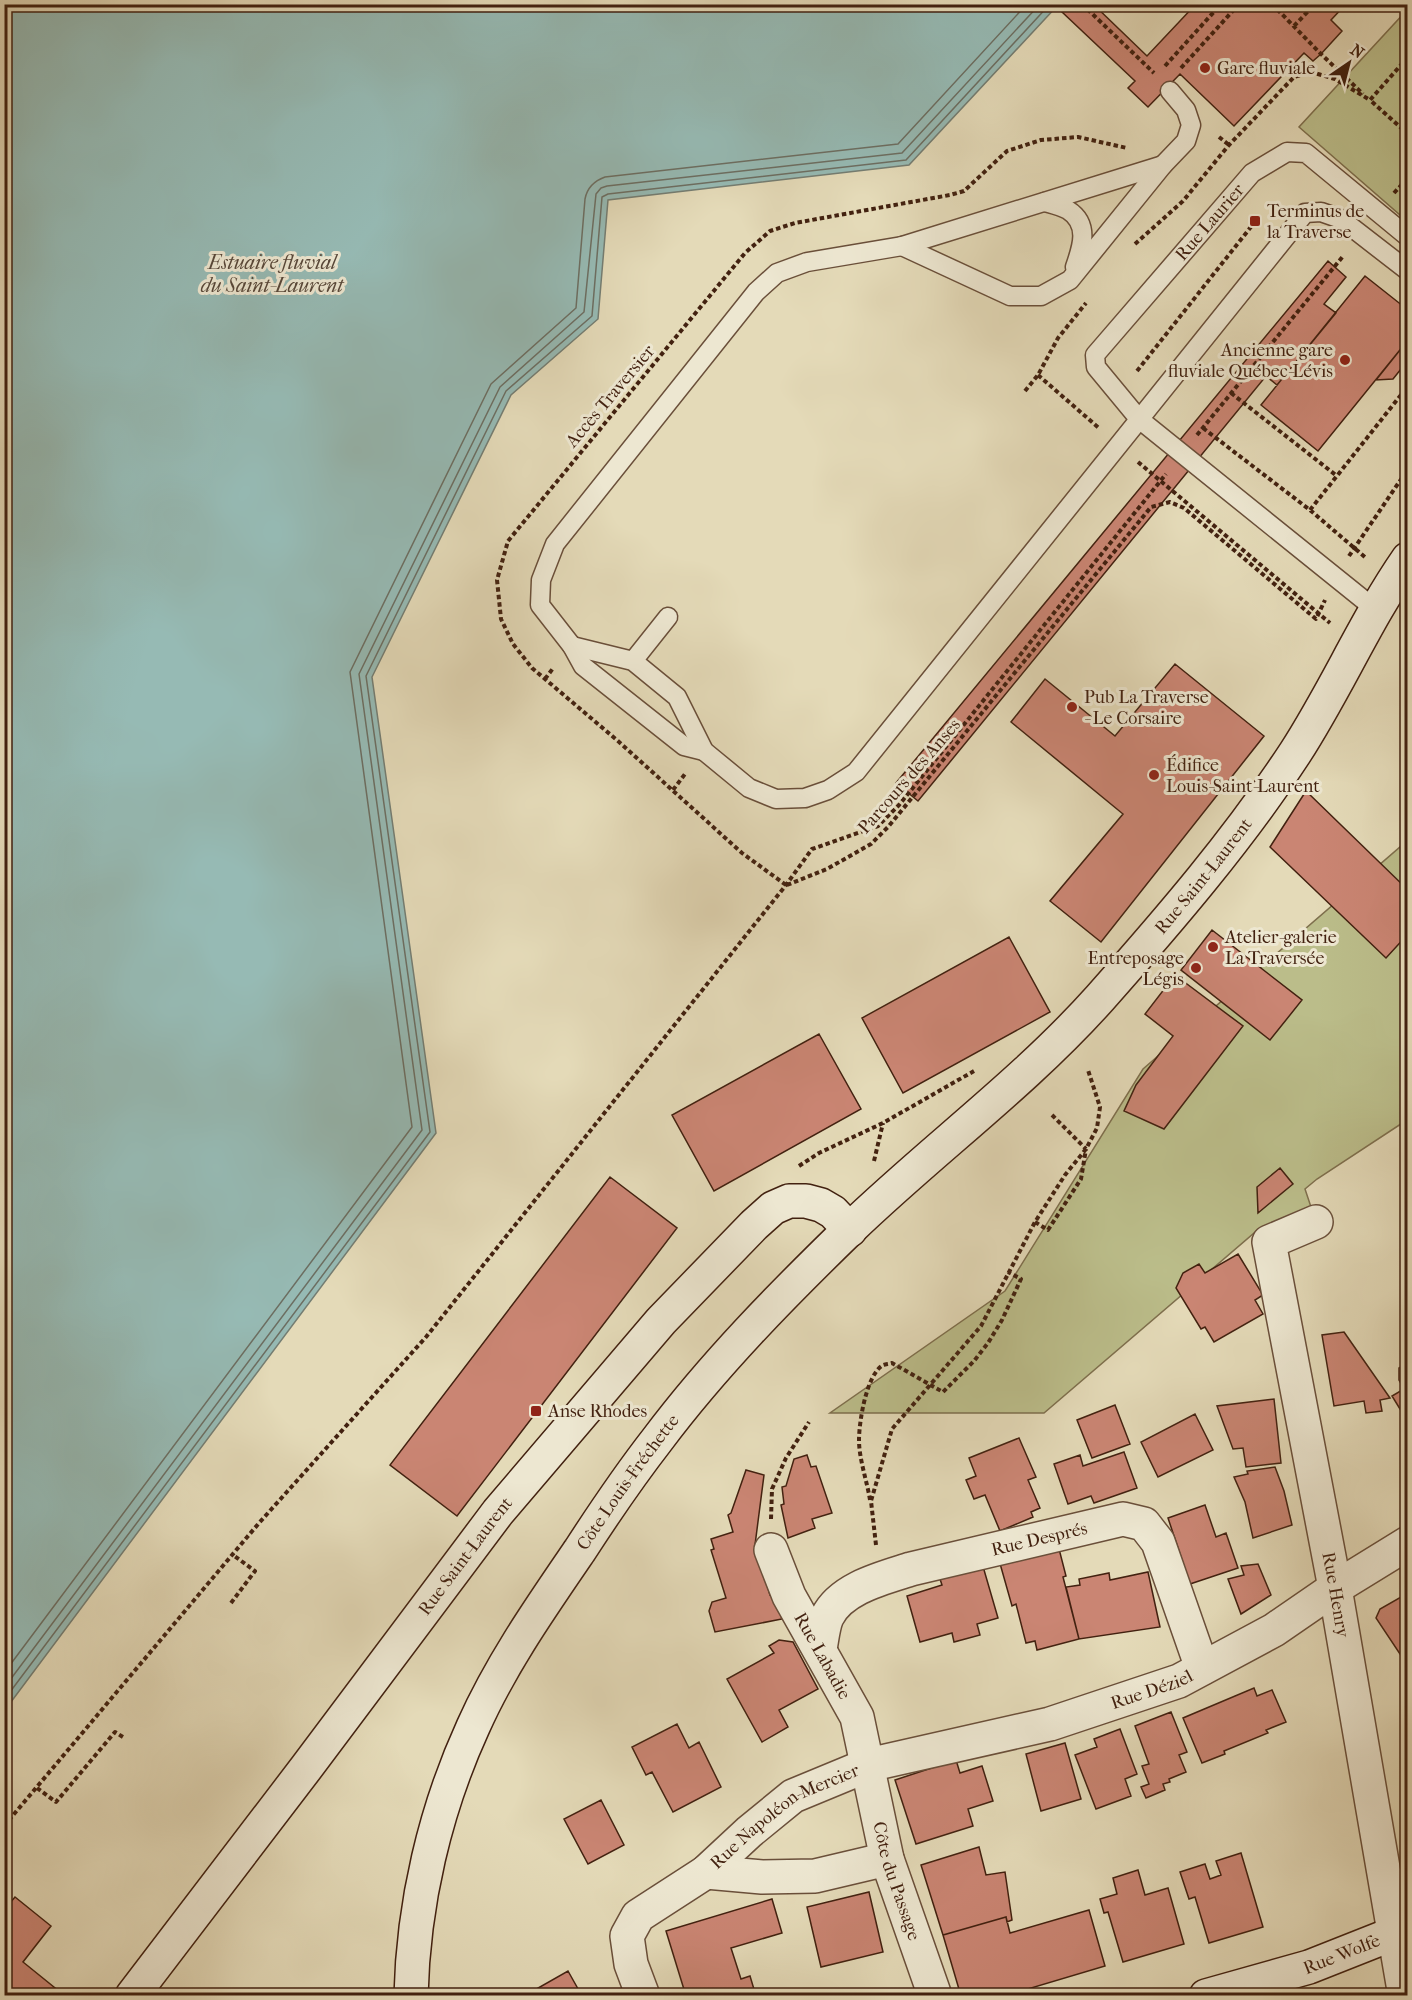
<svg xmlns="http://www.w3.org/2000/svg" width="1412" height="2000" viewBox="0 0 1412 2000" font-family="'IM FELL French Canon',serif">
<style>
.green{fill:#bbbd8a;stroke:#7e6f4d;stroke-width:1.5}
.water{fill:#96bab4;stroke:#747d72;stroke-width:1.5}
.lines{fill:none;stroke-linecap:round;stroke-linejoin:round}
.shore{stroke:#6c6e62;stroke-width:1.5}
.building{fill:#ca8573;stroke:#422110;stroke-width:1.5}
.lane-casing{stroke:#6a4f3a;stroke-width:21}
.street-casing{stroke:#6a4f3a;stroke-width:36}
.secondary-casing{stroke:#422110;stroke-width:36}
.path{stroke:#422110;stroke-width:4;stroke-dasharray:4.5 3;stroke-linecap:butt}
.lane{stroke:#ede7d1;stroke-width:18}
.street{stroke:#ede7d1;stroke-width:33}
.secondary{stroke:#ede7d1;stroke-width:33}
.poi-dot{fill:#8f2418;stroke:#ede7d1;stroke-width:2}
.labels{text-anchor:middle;stroke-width:6;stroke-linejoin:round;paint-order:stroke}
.poi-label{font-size:18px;fill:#422110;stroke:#ede7d1;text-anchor:start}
.street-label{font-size:18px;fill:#422110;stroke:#ede7d1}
.water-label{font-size:20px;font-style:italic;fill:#574739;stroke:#ede7d1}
</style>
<rect width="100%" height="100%" fill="#e4dab8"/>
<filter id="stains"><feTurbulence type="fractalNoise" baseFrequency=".00333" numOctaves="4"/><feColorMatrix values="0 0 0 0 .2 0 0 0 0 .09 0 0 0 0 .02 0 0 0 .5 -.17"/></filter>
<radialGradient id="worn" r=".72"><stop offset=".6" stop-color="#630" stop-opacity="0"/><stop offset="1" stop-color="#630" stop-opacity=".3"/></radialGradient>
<path class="green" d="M1407 10V221L1299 127Z
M1407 841V1120L1317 1179 1305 1189 1316 1222 1269 1242 1260 1228 1044 1413H830L1005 1291 1143 1069Z"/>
<path class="water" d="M5 4 1058 5 909 165 608 200 598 319 511 395 372 677 436 1133 5 1710Z"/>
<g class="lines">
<path class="shore" d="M4 1673 412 1127 350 672 491 384 576 308 585 199C587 188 594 181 605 177L898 144 1027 4
M4 1688 422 1130 359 674 500 387 584 312 596 194 601 188 607 186 902 153 1040 4
M4 1700 430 1132 366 676 506 391 592 316 602 197 608 194 906 160 1050 4"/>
</g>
<path class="building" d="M1070 4H1093L1147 56 1196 4H1346L1331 20 1342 31 1321 54 1313 61 1304 53 1234 126 1180 74 1148 107 1128 88 1135 81 1062 12Z
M1328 261 1346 277 1324 304 1336 313 1277 385 1266 376 918 801 896 783Z
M1365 276 1408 310V340L1318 451 1261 405Z
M1408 340V369H1401L1393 379 1376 380Z
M1175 664 1264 736 1101 942 1050 901 1123 814 1011 722 1045 679 1115 736Z
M1306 791 1408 890V934L1386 958 1270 847Z
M1212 930 1302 1000 1270 1040 1181 970Z
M1009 937 1050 1012 903 1093 862 1018Z
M1175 975 1243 1026 1164 1129 1124 1111 1136 1085 1173 1036 1145 1014Z
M819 1034 861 1109 714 1191 672 1115Z
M1280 1168 1293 1184 1258 1213 1257 1187Z
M610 1177 677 1228 457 1516 390 1465Z
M1238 1254 1263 1295 1255 1300 1263 1314 1214 1342 1205 1327 1201 1329 1176 1288 1183 1273 1199 1264 1205 1273Z
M1344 1332 1390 1398 1380 1400 1382 1411 1366 1413 1364 1401 1334 1406 1322 1335Z
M1408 1363V1422L1392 1396 1404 1389 1399 1380V1368Z
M1274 1399 1281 1463 1246 1467 1243 1448 1233 1449 1217 1406Z
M1115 1405 1130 1444 1092 1458 1077 1420Z
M1195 1414 1213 1450 1158 1477 1141 1442Z
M1019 1438 1036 1477 1028 1480 1040 1508 1031 1512 1033 1517 1000 1531 985 1495 974 1499 966 1480 976 1476 969 1458Z
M1124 1452 1137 1488 1094 1503 1091 1496 1068 1504 1054 1464 1080 1455 1083 1466Z
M807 1455 811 1467 816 1466 832 1513 812 1519 815 1528 788 1538 781 1505 784 1504 782 1487 786 1486 794 1459Z
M1275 1467 1284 1491 1292 1525 1253 1538 1245 1502 1234 1477 1248 1474 1247 1471Z
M746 1470 764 1475 755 1545 770 1595 774 1593 782 1619 715 1632 709 1611 712 1602 726 1598 711 1550 714 1549 711 1539 733 1532 728 1515 731 1513Z
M1205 1505 1216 1537 1226 1533 1238 1568 1190 1584 1168 1518Z
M1058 1545 1066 1576 1063 1577 1079 1639 1037 1650 1035 1641 1026 1643 1016 1604 1012 1606 999 1560Z
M982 1563 998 1618 977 1624 980 1635 954 1642 952 1633 920 1642 907 1596 942 1585 939 1576Z
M1258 1564 1271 1595 1241 1614 1228 1579 1244 1575 1241 1566Z
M1148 1572 1160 1627 1079 1639 1066 1587 1080 1585 1079 1579 1109 1573 1110 1580Z
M1408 1593V1666L1376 1618 1380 1609Z
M779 1640 793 1642 818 1689 779 1710 788 1727 762 1742 727 1679 774 1653 769 1646Z
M1254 1688 1257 1696 1272 1690 1286 1722 1266 1730 1268 1733 1224 1751 1225 1754 1202 1763 1183 1718Z
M1171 1712 1187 1752 1179 1755 1186 1772 1169 1779 1170 1782 1163 1784 1165 1790 1146 1798 1141 1787 1149 1784 1142 1766 1149 1764 1135 1726Z
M677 1724 689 1748 699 1742 721 1787 673 1812 652 1772 646 1775 632 1747Z
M1120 1729 1137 1774 1125 1779 1131 1796 1096 1809 1075 1755 1097 1747 1094 1739Z
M1065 1743 1081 1799 1041 1811 1026 1754Z
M956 1760 960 1773 982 1766 993 1801 968 1809 973 1826 916 1844 895 1780Z
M601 1800 624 1845 588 1864 564 1819Z
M979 1847 986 1875 1005 1872 1012 1920 1007 1922 1006 1917 943 1935 921 1865Z
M1241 1853 1263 1927 1209 1943 1195 1897 1189 1899 1180 1872 1205 1864 1210 1879 1221 1875 1216 1861Z
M1138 1870 1145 1895 1168 1888 1184 1944 1123 1962 1108 1912 1104 1913 1100 1899 1117 1894 1113 1878Z
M869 1892 883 1952 821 1967 807 1907Z
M15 1897 51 1926 23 1962 65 1996H4V1910Z
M772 1899 782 1933 731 1948 741 1979 750 1976 756 1996H686L666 1931Z
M1089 1910 1105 1966 1004 1996H961L943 1935 1006 1917 1010 1933Z
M568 1971 582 1996H524Z"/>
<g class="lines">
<defs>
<g id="lane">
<path d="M1045 202C1052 204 1061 206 1068 210 1090 224 1082 247 1075 267"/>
<path d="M902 246 1010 296H1041L1070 280 1163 165 1186 141 1191 125 1186 110 1170 91"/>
<path id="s1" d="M1375 609 1139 419 1096 367 1095 355 1252 173 1287 152 1306 153 1408 237"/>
<path d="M572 646 633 661 677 697 704 751 749 788 776 799 805 798 828 790 856 772 1305 213 1321 212 1341 219 1408 271"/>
<path d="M633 661 668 617"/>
<path d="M704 751 684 746 583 666 572 646 540 605 541 580 555 544 756 292 777 273 807 262 902 246 1163 165"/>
</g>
<g id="street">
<path id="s2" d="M1316 1222 1269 1242 1335 1588 1405 1996"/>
<path id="s3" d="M771 1550 789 1596 857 1717 887 1859 935 1996"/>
<path id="s4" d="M820 1649C822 1639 823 1626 827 1617 841 1588 883 1578 911 1569L1123 1519 1144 1524 1158 1542 1202 1668"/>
<path d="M706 1872 762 1877 815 1876 887 1859"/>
<path id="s5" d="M643 1996 631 1964 627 1936 638 1916 706 1872 749 1832 793 1796 868 1765 1050 1724 1179 1681 1274 1630 1335 1588 1408 1543"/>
</g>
<g id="secondary">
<path id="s6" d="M132 1996 306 1768 498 1512 661 1321 754 1225 773 1208 789 1201H806L821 1205 833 1212 850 1230"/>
<path id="s7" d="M411 1996C413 1904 435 1810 473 1727 501 1664 541 1607 580 1550 604 1513 629 1476 657 1440 714 1364 782 1295 850 1229 932 1150 1024 1083 1100 998 1169 920 1238 840 1295 753 1336 690 1365 621 1408 559"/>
<path id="s8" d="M1206 1996 1309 1967 1395 1933 1408 1926"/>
</g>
</defs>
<use href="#lane" class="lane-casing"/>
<use href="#street" class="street-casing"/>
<use href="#secondary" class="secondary-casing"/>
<path class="path" d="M1082 4 1154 73
M1272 4 1321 54 1363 94
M1277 10 1282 4
M1294 26 1315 4
M1408 57 1370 100 1408 134
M1165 66 1221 4
M1181 68 1239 4
M1219 137 1229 145
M1394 193 1408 178
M1135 244 1183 201 1229 145 1294 77 1311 72 1335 79 1370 100
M1137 371 1254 223
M1038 375 1100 429
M1025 391 1038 375 1058 338 1086 303
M1231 393 1337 476
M1203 428 1310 510 1366 558
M1197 435 1344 255
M1138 462 1330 623
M1310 510 1408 386
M1349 556 1408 469
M545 679 554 667
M673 790 685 774
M786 885 742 853 618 741 532 668 513 644 501 619 497 580 508 541 745 253 770 231 795 223 950 195 964 191 1007 151 1041 140 1078 137 1127 148
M787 885 827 869 871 844 888 827 1151 507 1170 502 1184 508 1316 619 1325 600
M1052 1115 1086 1149
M874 1161 883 1123
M799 1166 819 1153 883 1123 974 1071
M1035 1222 1048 1230 1081 1179 1086 1149
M870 1500C867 1481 859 1459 859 1440 859 1423 866 1375 883 1365 886 1364 889 1364 892 1363L943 1392 974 1361 988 1343 1002 1320 1021 1279 1008 1272
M771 1519 772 1489 786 1458 809 1422
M876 1545 871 1501 892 1429 981 1326 1035 1222 1065 1175 1086 1149 1097 1128 1100 1107 1088 1070
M231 1603 255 1571 233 1555
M37 1788 56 1802 115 1732 123 1737
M4 1826 259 1523 426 1337 786 885 812 849 878 826 899 805 1166 474"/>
<use href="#lane" class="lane"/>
<use href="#street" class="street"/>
<use href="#secondary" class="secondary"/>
</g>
<g class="poi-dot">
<circle cx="1205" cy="68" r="6"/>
<rect x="1249" y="215" width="12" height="12" rx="3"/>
<circle cx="1345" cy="360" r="6"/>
<circle cx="1072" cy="707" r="6"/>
<circle cx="1154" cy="775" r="6"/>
<circle cx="1213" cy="947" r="6"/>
<circle cx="1196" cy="968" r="6"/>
<rect x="530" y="1405" width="12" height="12" rx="3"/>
</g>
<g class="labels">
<g class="poi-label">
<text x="1217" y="74">Gare fluviale</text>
<text x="1267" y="217">Terminus de<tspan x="1267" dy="21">la Traverse</tspan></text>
<text x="1333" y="356" text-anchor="end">Ancienne gare<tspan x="1333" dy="21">fluviale Québec-Lévis</tspan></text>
<text x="1084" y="703">Pub La Traverse<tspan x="1084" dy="21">- Le Corsaire</tspan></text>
<text x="1166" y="771">Édifice<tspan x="1166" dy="21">Louis-Saint-Laurent</tspan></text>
<text x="1225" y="943">Atelier-galerie<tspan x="1225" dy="21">La Traversée</tspan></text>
<text x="1184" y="964" text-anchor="end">Entreposage<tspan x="1184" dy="21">Légis</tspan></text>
<text x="548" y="1417">Anse Rhodes</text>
</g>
<g class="street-label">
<text dy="6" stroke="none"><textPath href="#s1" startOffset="558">Rue Laurier</textPath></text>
<text transform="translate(610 396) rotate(-50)" y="6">Accès Traversier</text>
<text transform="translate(909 776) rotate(-49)" y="6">Parcours des Anses</text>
<text dy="6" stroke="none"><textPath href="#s7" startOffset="1406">Rue Saint-Laurent</textPath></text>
<text dy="6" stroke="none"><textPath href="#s7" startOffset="568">Côte Louis-Fréchette</textPath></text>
<text dy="6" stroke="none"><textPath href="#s4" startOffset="264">Rue Després</textPath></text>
<text dy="6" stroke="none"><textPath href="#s6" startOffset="552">Rue Saint-Laurent</textPath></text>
<text dy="6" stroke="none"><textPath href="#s2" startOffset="410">Rue Henry</textPath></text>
<text dy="6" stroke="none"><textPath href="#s3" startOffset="118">Rue Labadie</textPath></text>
<text dy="6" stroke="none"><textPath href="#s5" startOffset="657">Rue Déziel</textPath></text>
<text dy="6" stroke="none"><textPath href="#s5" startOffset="264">Rue Napoléon-Mercier</textPath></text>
<text dy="6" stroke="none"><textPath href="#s3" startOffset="357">Côte du Passage</textPath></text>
<text dy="6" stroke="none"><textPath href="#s8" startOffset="142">Rue Wolfe</textPath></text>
</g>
<g class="water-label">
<text x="272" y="269">Estuaire fluvial<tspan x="272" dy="23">du Saint-Laurent</tspan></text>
</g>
</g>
<rect width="1412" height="2000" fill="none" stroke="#e4dab8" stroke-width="24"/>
<rect x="6" y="6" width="1400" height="1988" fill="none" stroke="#422110" stroke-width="3"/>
<rect x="12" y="12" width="1388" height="1976" fill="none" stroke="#422110" stroke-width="1.5"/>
<g transform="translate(1349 63) rotate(35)" stroke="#ede7d1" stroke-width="4.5" paint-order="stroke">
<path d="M0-4.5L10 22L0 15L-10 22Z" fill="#422110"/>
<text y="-9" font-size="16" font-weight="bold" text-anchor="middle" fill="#422110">N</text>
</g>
<rect width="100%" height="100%" filter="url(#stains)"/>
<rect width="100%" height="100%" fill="url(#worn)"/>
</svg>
